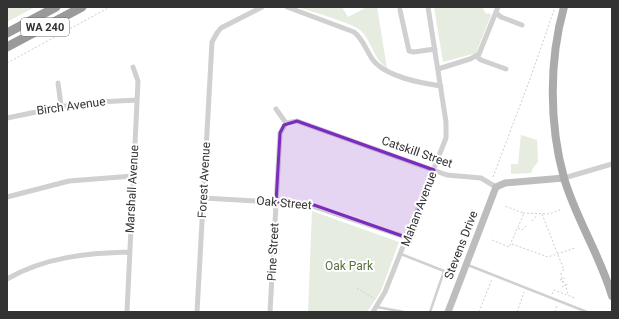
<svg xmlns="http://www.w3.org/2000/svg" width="619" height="319" viewBox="0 0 619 319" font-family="Roboto,sans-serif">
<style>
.green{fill:#e6ecdf}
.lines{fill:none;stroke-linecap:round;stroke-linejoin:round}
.path{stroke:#cdcdcd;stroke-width:1;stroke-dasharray:2 2;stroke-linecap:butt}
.lane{stroke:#d0d0d0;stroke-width:2.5}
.street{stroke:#d0d0d0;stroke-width:5}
.secondary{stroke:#bdbdbd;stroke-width:7}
.primary{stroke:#ababab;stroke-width:8}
.highway{stroke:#9a9a9a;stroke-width:9}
.marked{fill:#7b2cbf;fill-opacity:0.2;stroke:#7b2cbf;stroke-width:3;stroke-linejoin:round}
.labels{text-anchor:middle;stroke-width:4;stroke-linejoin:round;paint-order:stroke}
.shield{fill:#fff;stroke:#707070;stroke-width:1}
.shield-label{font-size:11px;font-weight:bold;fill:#333}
.street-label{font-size:12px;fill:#333;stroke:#fff}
.park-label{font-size:12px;fill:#56703f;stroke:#fff}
</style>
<rect width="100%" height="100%" fill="#fff"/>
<path class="green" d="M7 7H35L7 22Z
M298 7H342L348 17 367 7H377L387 68C371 56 373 42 360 30 350 22 312 12 298 7Z
M434 7H482L486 14 489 13 491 15 476 53 443 62Z
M521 135 537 140 538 162 533 168 531 173 511 174V164H518Z
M312 211 399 242 381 291 367 312H308Z"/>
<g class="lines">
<path class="path" d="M7 63 110 7
M493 177 530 79 555 7
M523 213 549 214 560 210
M542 214 564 270H562
M532 221 537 215
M518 228 522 230 526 226
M492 240 509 247 523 216V213L505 206
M512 244 548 257 575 248
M561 273 563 283H564L563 281
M560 280 565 278
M565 284 568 294
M562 287 568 284
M357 288 375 299
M552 294 554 290 575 298
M479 312 492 279
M517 312 524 292
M555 312 557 305"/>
<path class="lane" d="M401 254 444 271 430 312
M468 265 587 312
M377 307 404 312"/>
<path class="street" d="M287 7 354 32C364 40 366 51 373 60 386 77 421 83 441 86
M400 10 409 51 414 52 435 49
M496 13 501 17 522 25
M476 56 481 60 506 69
M438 69 470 59 479 54 498 7
M58 83 61 105
M276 109 286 123
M7 118 80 103 137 100
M564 178 612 164
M7 197 69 181 133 176
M203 198 306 204 408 238
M7 279C45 257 87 253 130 252
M127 312 138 81 133 67
M197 312 212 42 217 33 221 28 262 7
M270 312 280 133 286 123 297 121 447 175 481 178 496 187
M373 312 385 292 446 138V122L428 7"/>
<path class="secondary" d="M448 312 496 187 505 183 564 178"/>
<path class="primary" d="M564 7C549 60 549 124 564 178 576 219 600 255 612 296"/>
<path class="highway" d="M7 33 56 7
M7 47 82 7"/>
</g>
<path class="marked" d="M297 121 434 170 408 238 314 205 276 202 280 133 284 125Z"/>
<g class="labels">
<rect class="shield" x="21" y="18" width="48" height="18" rx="3"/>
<g class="shield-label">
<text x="45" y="31">WA 240</text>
</g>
<g class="street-label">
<text transform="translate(71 106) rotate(-8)" y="4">Birch Avenue</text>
<text transform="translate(417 152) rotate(19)" y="4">Catskill Street</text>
<text transform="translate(204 180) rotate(-87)" y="4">Forest Avenue</text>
<text transform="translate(132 189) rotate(-87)" y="4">Marshall Avenue</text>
<text transform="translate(284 203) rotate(5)" y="4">Oak Street</text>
<text transform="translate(419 209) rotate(-69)" y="4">Mahan Avenue</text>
<text transform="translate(461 245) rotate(-69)" y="4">Stevens Drive</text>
<text transform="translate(273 252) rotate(-87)" y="4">Pine Street</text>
</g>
<g class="park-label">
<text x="349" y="270">Oak Park</text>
</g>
</g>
<rect width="619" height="319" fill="none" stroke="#333333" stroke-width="16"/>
</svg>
